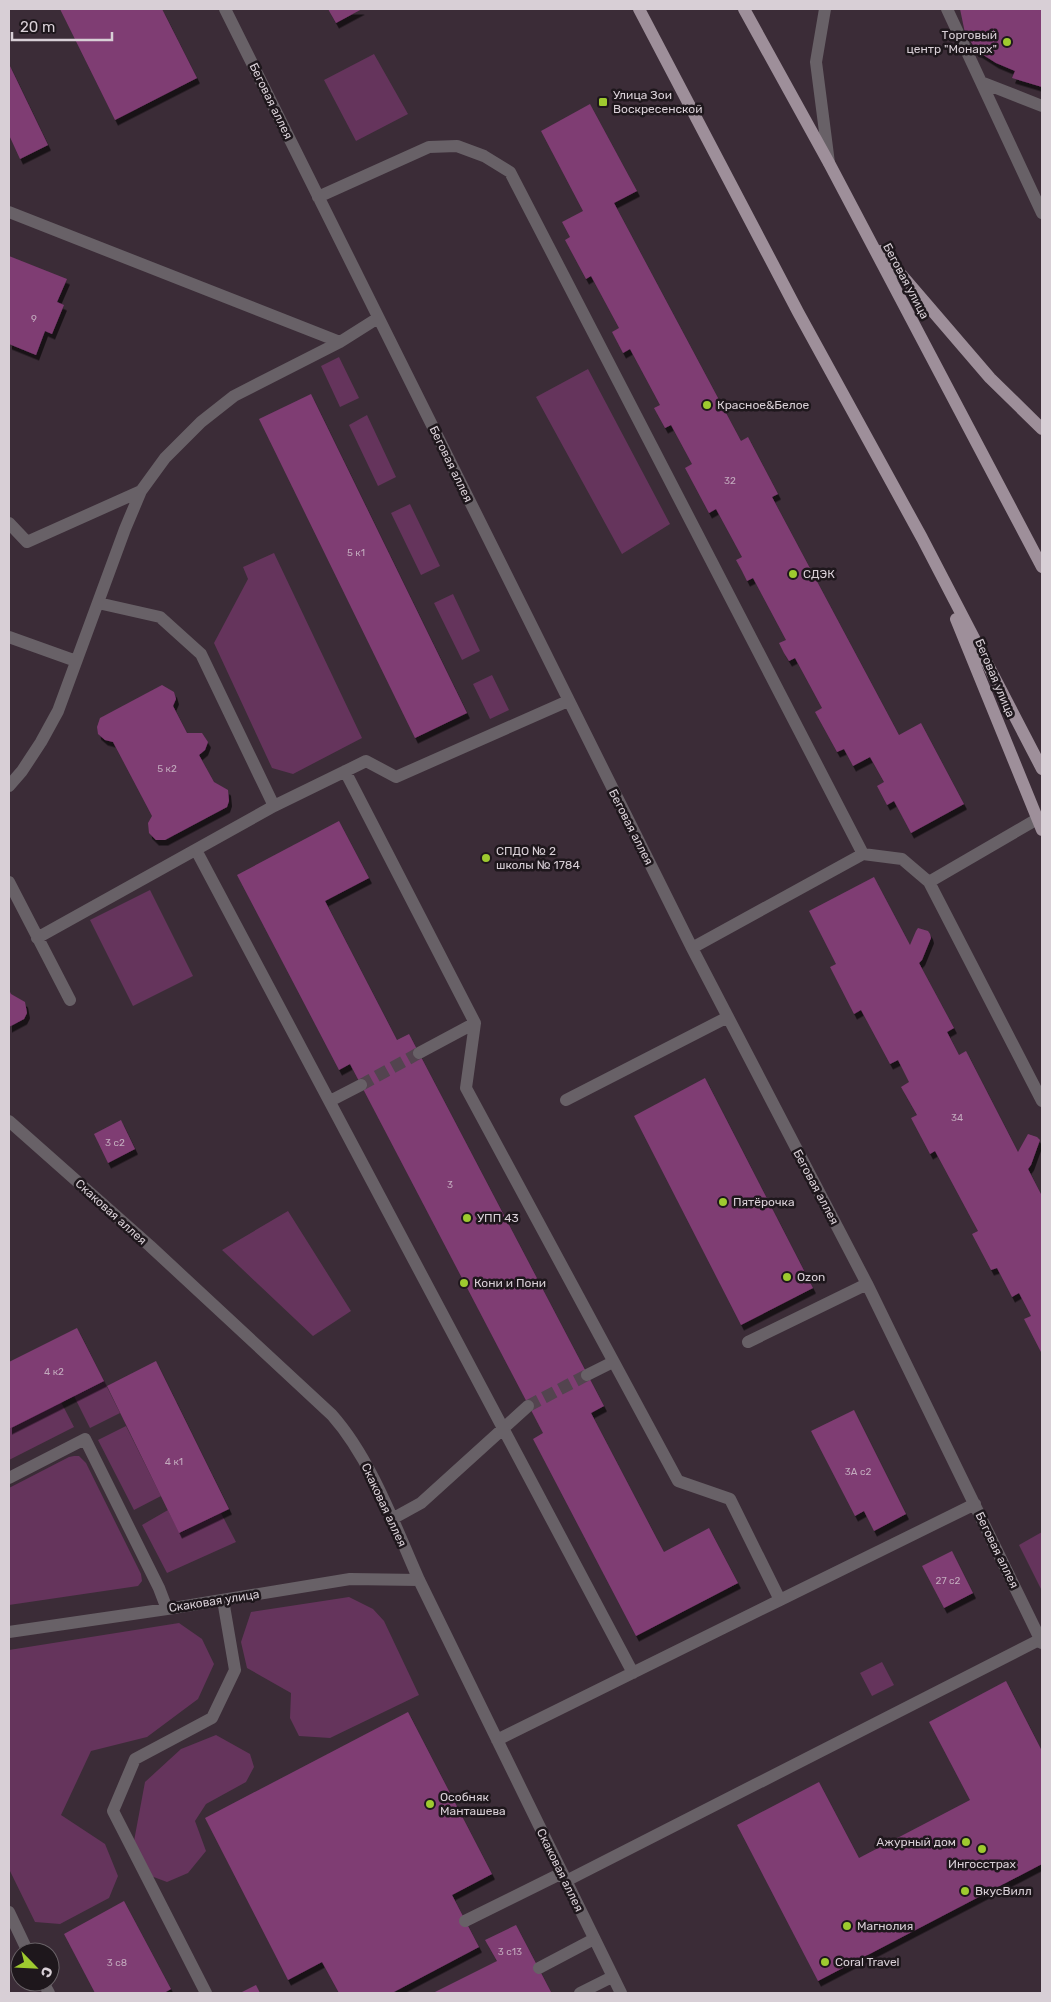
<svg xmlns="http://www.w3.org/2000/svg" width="1051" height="2002" viewBox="0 0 1051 2002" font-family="Rubik,sans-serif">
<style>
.green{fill:#65345c}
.building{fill:#7f3c73;filter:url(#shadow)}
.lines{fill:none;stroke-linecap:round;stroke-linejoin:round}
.minor-tunnel{stroke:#53444f;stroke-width:12;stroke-dasharray:12 6;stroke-linecap:butt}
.minor{stroke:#686167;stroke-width:12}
.major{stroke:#9e8f9a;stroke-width:12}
.poi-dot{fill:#9eca2f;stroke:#1e171c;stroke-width:2}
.labels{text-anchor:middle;stroke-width:5;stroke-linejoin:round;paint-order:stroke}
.number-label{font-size:10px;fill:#c2aabd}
.poi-label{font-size:12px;fill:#d8cfd6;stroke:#1e171c;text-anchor:start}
.street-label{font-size:12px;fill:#d8cfd6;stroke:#1e171c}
</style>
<defs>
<filter id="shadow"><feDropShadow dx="3" dy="5.5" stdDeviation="0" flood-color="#0009"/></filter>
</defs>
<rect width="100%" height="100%" fill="#3b2c37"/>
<path class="green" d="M374 54 408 114 356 141 324 80Z
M339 357 359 398 340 407 321 366Z
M588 369 670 524 622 554 536 397Z
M367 415 396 477 378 486 349 425Z
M410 504 440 566 421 575 391 513Z
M274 553 362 738 293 774 272 768 214 643 248 579 243 567Z
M453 594 480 651 462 660 434 603Z
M492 675 509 710 490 719 473 684Z
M150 890 193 976 133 1006 90 920Z
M288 1211 351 1311 313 1336 222 1250Z
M104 1381 120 1413 90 1428 74 1396Z
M61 1402 74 1427 9 1460V1429Z
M126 1426 161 1496 134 1510 98 1440Z
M74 1456H79L86 1463 141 1574 142 1581 138 1586 9 1605V1488L69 1457Z
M168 1510 180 1533 221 1513 236 1542 167 1573 142 1525Z
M1042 1532V1591L1019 1545Z
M349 1597 373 1609 384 1621 419 1695 330 1738 299 1736 290 1718 291 1693 247 1668 241 1642 251 1612Z
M179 1623 202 1639 214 1664 198 1699 147 1737 91 1751 61 1815 105 1844 118 1876 109 1898 60 1924 35 1922 9 1869V1650Z
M882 1662 894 1685 872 1696 860 1673Z
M216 1735 250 1754 254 1767 246 1782 206 1804 195 1821 206 1851 188 1873 167 1882 151 1876 134 1841 145 1782 181 1749Z"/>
<path class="building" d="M60 9H162L197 78 115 120Z
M328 9H362L336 23Z
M960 9H1042V87L1012 78 1015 71 996 63 977 51 965 33Z
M9 64 48 145 20 159 9 135Z
M590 104 637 191 614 203 741 441 748 437 778 494 772 497 899 735 921 723 964 804 911 833 894 801 887 805 877 786 884 782 870 757 853 766 844 749 837 752 815 712 822 708 795 658 789 661 784 653 779 643 786 640 753 578 747 581 742 571 736 560 742 557 716 509 709 513 685 468 692 464 671 425 665 428 654 408 660 405 630 349 623 353 612 332 619 328 591 276 586 279 565 240 570 237 562 222 583 211 541 131Z
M9 256 67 279 57 302 64 305 52 334 45 331 36 355 9 344Z
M311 394 467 713 415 738 259 419Z
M162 685 174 692 176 699 173 706 187 733H202L208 742 205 750 199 755 214 782 228 790 229 801 227 807 165 840H156L149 833 148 823 152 816 113 742 105 740 98 734 97 727 100 718Z
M339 821 369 878 325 901 397 1040 409 1034 604 1406 591 1413 657 1539 664 1552 709 1528 738 1583 636 1636 533 1439 543 1433 350 1064 339 1070 237 875Z
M874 877 910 945 916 931 918 928 928 931 930 934 931 938 922 960 919 963 954 1028 947 1032 959 1055 966 1051 1018 1152 1028 1134 1037 1137 1040 1140 1031 1165 1028 1169 1042 1196V1354L1024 1319 1031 1316 1019 1293 1012 1297 997 1268 991 1270 972 1234 978 1231 972 1220 935 1151 930 1154 911 1118 917 1115 901 1087 909 1082 898 1060 890 1064 861 1010 854 1014 830 967 836 964 809 911Z
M9 990 11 994 25 1002 27 1013 24 1019 9 1027Z
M705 1078 813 1288 741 1325 634 1116Z
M121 1120 135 1149 108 1163 94 1134Z
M77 1328 104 1381 9 1429V1362Z
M156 1361 229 1509 179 1533 107 1386Z
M854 1410 906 1514 874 1531 864 1511 855 1516 811 1431Z
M952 1551 973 1593 944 1608 922 1566Z
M1006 1681 1042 1751V1864L818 1981 737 1825 819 1782 859 1858 970 1800 929 1722Z
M408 1712 492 1874 452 1895 479 1947 392 1993H339L322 1962 288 1980 205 1818Z
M124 1901 171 1989 164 1993H95L64 1934Z
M516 1925 551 1992 433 1993 497 1961 485 1940Z
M256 1985 260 1993H240Z"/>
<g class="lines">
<path class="minor-tunnel" d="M361 1085 419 1053
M528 1406 587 1375"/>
<path class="minor" d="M225 9 692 948 867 1284 1042 1643
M825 9 816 62 829 163
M947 9 1042 213
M981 82 1042 106
M318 197 429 147 457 146 484 156 510 172 863 854 692 948
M9 212 340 342
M9 523 27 542 141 491
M98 603 160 617 201 654 274 806
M9 637 76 661
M345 771 475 1023 466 1088 678 1481 730 1499 780 1600 497 1740
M9 786 22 771 41 742 58 711 125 529 141 491 165 458 201 422 234 396 340 342 378 318
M196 850 633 1673
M863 854 902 859 929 882 1042 1101
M9 882 70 1000
M929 882 1039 818
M37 938 274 806 366 761 396 777 568 701
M419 1053 475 1023
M566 1100 728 1017
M330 1101 361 1085
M9 1121 150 1246 332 1415C371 1459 395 1526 419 1580L621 1993
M748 1342 867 1284
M587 1375 613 1362
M9 1478 85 1439 159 1588 167 1609
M392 1519 421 1503 528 1406
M780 1600 975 1504
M9 1632 167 1609 350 1579 419 1580
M566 1881 1041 1639
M9 1912 28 1952
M465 1921 562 1873
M539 1968 594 1939
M43 1982 49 1993
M206 1993 113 1811 135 1759 212 1718 235 1670 223 1600
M580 1993 612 1977"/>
<path class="major" d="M639 9 798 312 922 538 1042 769
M744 9 829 163 1042 567
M881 251 990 378 1042 429
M956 619 1042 830"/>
</g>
<g class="poi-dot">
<circle cx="1007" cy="42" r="5"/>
<rect x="598" y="97" width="10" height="10" rx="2.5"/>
<circle cx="707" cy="405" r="5"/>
<circle cx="793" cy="574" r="5"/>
<circle cx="486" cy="858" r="5"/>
<circle cx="723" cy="1202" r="5"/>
<circle cx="467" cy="1218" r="5"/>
<circle cx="787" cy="1277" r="5"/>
<circle cx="464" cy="1283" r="5"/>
<circle cx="430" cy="1804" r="5"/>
<circle cx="966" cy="1842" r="5"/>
<circle cx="982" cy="1849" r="5"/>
<circle cx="965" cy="1891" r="5"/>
<circle cx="847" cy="1926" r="5"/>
<circle cx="825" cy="1962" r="5"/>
</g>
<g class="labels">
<g class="number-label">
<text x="34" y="322">9</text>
<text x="730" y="484">32</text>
<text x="356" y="556">5 к1</text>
<text x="167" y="772">5 к2</text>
<text x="957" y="1121">34</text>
<text x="115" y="1146">3 с2</text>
<text x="450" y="1188">3</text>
<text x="54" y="1375">4 к2</text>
<text x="174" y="1465">4 к1</text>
<text x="858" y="1475">3А с2</text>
<text x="948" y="1584">27 с2</text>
<text x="510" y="1955">3 с13</text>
<text x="117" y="1966">3 с8</text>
</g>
<g class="poi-label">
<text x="997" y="39" text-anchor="end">Торговый<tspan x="997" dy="14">центр "Монарх"</tspan></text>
<text x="613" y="99">Улица Зои<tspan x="613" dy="14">Воскресенской</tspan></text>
<text x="717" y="409">Красное&amp;Белое</text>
<text x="803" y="578">СДЭК</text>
<text x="496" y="855">СПДО № 2<tspan x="496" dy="14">школы № 1784</tspan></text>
<text x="733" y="1206">Пятёрочка</text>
<text x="477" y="1222">УПП 43</text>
<text x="797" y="1281">Ozon</text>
<text x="474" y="1287">Кони и Пони</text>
<text x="440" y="1801">Особняк<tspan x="440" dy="14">Манташева</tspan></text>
<text x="956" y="1846" text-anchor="end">Ажурный дом</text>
<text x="982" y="1868" text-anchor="middle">Ингосстрах</text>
<text x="975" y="1895">ВкусВилл</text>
<text x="857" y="1930">Магнолия</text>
<text x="835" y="1966">Coral Travel</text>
</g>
<g class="street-label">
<text transform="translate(271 101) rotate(64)" y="4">Беговая аллея</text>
<text transform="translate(906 281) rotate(62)" y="4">Беговая улица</text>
<text transform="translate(451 464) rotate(64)" y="4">Беговая аллея</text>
<text transform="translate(995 678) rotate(67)" y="4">Беговая улица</text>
<text transform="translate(631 827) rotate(63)" y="4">Беговая аллея</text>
<text transform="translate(816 1187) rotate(62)" y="4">Беговая аллея</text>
<text transform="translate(111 1212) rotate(42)" y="4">Скаковая аллея</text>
<text transform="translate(384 1505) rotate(65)" y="4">Скаковая аллея</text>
<text transform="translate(997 1550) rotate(64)" y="4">Беговая аллея</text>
<text transform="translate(214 1601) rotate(-9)" y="4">Скаковая улица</text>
<text transform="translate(560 1870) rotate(64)" y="4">Скаковая аллея</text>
</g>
</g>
<rect width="1051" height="2002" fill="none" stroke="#d8cfd6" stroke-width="20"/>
<g transform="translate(35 1967) rotate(114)"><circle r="24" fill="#1e171c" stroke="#686166"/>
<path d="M0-4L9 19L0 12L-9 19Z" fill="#9eca2f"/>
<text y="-8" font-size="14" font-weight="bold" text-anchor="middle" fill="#d8cfd6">С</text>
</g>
<path d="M12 32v8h100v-8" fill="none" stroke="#d8cfd6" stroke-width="2.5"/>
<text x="20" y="32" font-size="15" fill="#d8cfd6" stroke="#1e171c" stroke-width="4" paint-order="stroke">20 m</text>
</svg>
